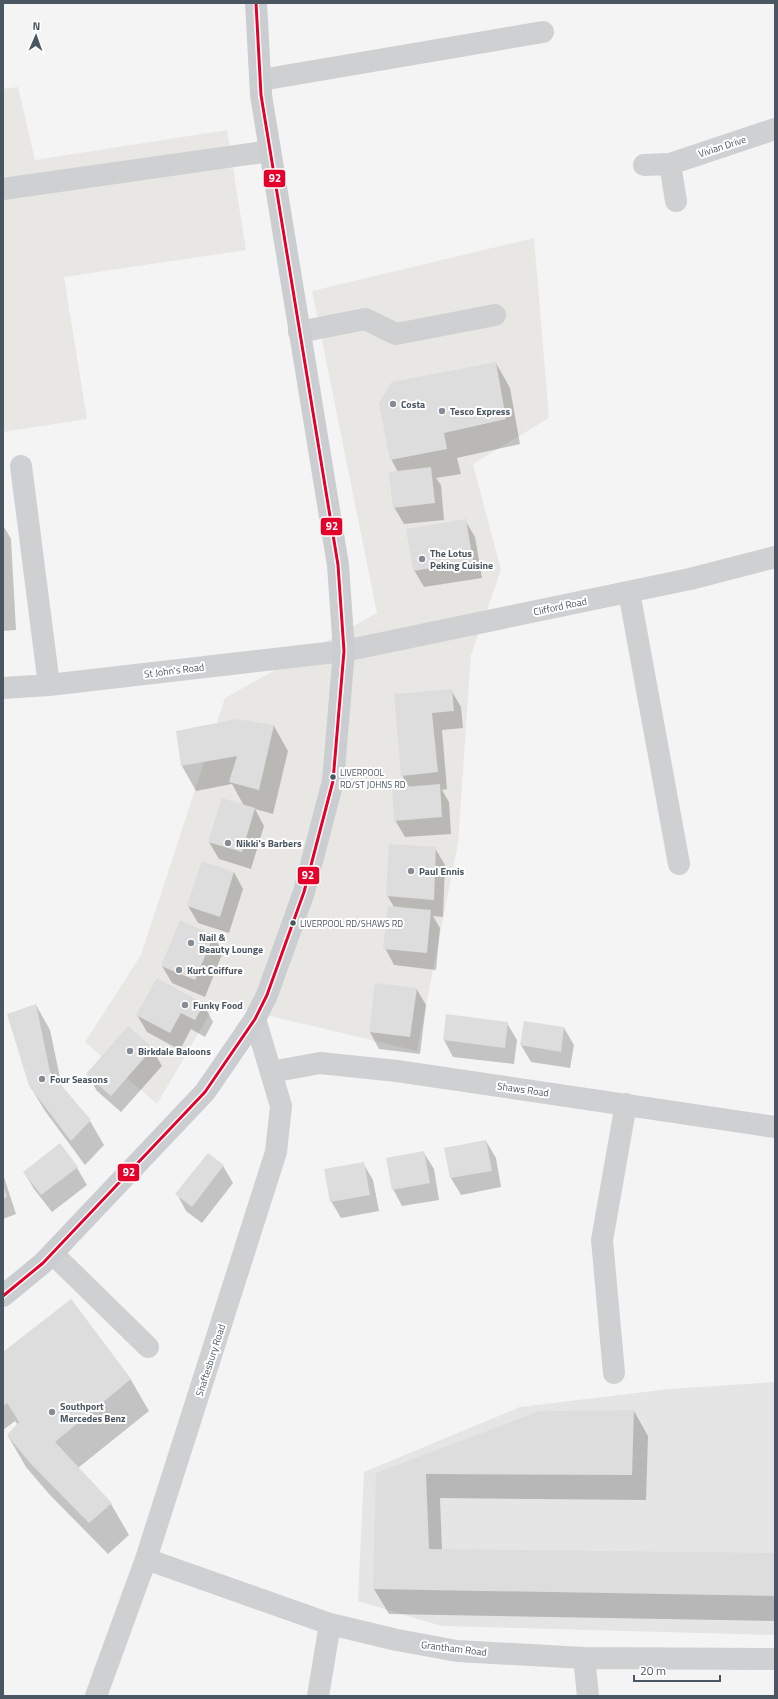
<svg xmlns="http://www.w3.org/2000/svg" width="778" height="1699" viewBox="0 0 778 1699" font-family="'Titillium Web',sans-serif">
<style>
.commercial{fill:#e8e7e3}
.education{fill:#e6e5e6}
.shadow{fill:#0003}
.building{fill:#ddddde}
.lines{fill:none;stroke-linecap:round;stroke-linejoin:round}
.minor{stroke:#ced0d2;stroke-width:22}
.major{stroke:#caced1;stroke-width:22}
.bus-1-casing{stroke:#fff;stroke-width:6}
.bus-1{stroke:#e4002b;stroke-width:3}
.poi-dot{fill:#868d94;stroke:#fff;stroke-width:1.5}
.bus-dot{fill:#4a5661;stroke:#fff;stroke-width:1.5}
.labels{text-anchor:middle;stroke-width:4;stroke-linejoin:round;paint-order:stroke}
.bus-label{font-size:9px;fill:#4a5661;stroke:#fff;text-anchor:start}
.street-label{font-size:10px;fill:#4a5661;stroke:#fff}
.poi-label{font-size:10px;font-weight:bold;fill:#4a5661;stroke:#fff;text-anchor:start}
.line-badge{stroke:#fff;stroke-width:1.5}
.badge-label{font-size:11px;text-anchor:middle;font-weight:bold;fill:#fff}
</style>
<rect width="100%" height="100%" fill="#f4f4f4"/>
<path class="commercial" d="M18 87 35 160 227 130 246 250 64 277 87 419 3 432V89Z
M534 238 549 418 473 464 501 570 471 655 458 843 417 1051 216 1003 157 1104 85 1042 141 955 225 698 377 613 312 291Z"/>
<path class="education" d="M775 1382V1635L441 1626 358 1601 364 1472 520 1407 669 1389Z"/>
<path class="shadow" d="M496 363 510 388 520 444 457 458 461 474 436 478 441 485 444 520 404 524 394 507 398 472 391 459Z
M465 520 475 537 482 578 424 587 414 570Z
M3 525 11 539 16 630 3 631Z
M451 690 461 707 463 728 442 730 447 789 442 790 449 802 451 834 405 837 395 820 409 787 402 775 395 695Z
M274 726 288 751 273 814 255 809 264 826 251 869 219 859 209 842 244 806 232 784 196 791 182 766 177 732Z
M435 848 445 865 443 917 433 916 440 928 436 970 394 965 385 948 394 907 387 895Z
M234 872 243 889 229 933 198 923 188 906Z
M213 935 223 952 205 997 172 983 162 966Z
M157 979 204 1005 213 1022 205 1037 191 1029 180 1050 147 1032 137 1015Z
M416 988 426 1005 420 1054 379 1049 370 1032Z
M36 1005 50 1030 62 1087 90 1121 104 1145 85 1165 45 1111 30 1086Z
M507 1023 517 1040 514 1064 453 1057 444 1040Z
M564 1028 574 1045 570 1068 531 1062 521 1045Z
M152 1049 162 1066 121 1112 97 1091 87 1074Z
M486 1141 496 1158 501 1187 461 1195 451 1178Z
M60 1144 77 1168 87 1185 52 1212 34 1189 24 1172Z
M424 1153 434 1169 439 1200 402 1206 393 1189Z
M208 1154 223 1166 233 1183 202 1223 186 1211 177 1194Z
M363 1163 373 1180 379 1211 341 1218 331 1201Z
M3 1174 16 1214 3 1219Z
M71 1300 131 1380 149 1411 78 1468 111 1504 129 1535 108 1554 49 1494 26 1467 8 1436 18 1425 15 1421 3 1430V1353Z
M634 1411 648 1436 646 1500 440 1498 442 1550 775 1554V1621L389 1614 374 1589 377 1474Z"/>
<path class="building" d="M496 362 506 419 444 433 447 449 390 460 379 403 392 382Z
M431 467 435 503 393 508 389 472Z
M466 519 473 561 413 571 406 529Z
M452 689 454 711 432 713 438 772 401 776 394 694Z
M237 719 274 725 259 790 229 782 237 756 181 766 176 731Z
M440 784 442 817 394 821 392 788Z
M222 798 255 808 242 852 208 842Z
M389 844 436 847 434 900 386 896Z
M202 861 234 872 220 917 187 906Z
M388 906 431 910 427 953 383 949Z
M180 920 214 935 195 980 161 966Z
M157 978 204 1004 195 1020 181 1013 170 1033 136 1015Z
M375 983 417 988 410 1037 369 1032Z
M36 1004 50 1072 91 1120 71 1141 29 1086 7 1014Z
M446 1014 508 1022 505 1048 443 1040Z
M524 1021 564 1027 561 1052 520 1045Z
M128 1026 153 1048 111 1096 86 1074Z
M486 1140 492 1171 450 1178 444 1148Z
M60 1143 78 1167 41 1195 23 1172Z
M424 1151 430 1183 392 1190 386 1158Z
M208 1153 224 1165 192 1207 175 1194Z
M364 1162 370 1195 330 1202 324 1169Z
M3 1185 7 1197 3 1199Z
M71 1299 131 1379 55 1442 112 1503 89 1523 30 1463 7 1435 19 1422 7 1403 3 1406V1352Z
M634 1410 632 1475 426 1474 429 1549 775 1553V1596L373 1589 376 1473 540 1411Z"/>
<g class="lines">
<path class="minor" d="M261 80 543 32
M670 164 676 201
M644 165 670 164 775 129
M3 189 270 151
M299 332 365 319 396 334 495 315
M21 466 49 685
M629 592 679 864
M3 688 49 685 344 651 690 579 775 557
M271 1072 320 1063 397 1071 775 1127
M53 1254 148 1347
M614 1373 602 1240 626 1104
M146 1559 330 1624 397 1640 457 1651 584 1658 775 1659
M584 1658 588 1696
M96 1696 146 1559 276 1152 281 1106 255 1019
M318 1696 330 1624"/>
<path class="major" d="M3 1296 43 1263 205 1092 255 1019 267 995 304 892 333 781 344 651 338 565 261 95 256 3"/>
<defs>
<path id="bus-1" d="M3 1296 43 1263 205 1092 255 1019 267 995 304 892 333 781 344 651 338 565 261 95 256 3"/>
</defs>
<use href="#bus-1" class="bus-1-casing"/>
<use href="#bus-1" class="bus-1"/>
</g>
<g class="poi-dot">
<circle cx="393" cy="404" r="4"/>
<circle cx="442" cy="411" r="4"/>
<circle cx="422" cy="559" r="4"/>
<circle cx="228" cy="843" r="4"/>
<circle cx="411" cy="871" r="4"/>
<circle cx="191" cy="943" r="4"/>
<circle cx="179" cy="970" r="4"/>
<circle cx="185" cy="1005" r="4"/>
<circle cx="130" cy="1051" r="4"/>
<circle cx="42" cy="1079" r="4"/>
<circle cx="52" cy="1412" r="4"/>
</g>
<g class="bus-dot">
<circle cx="333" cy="777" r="3.5"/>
<circle cx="293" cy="923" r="3.5"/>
</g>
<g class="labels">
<g class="bus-label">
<text x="340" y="776">LIVERPOOL<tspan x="340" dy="12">RD/ST JOHNS RD</tspan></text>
<text x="300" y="927">LIVERPOOL RD/SHAWS RD</text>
</g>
<g class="street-label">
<text transform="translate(722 146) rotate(-18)" y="4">Vivian Drive</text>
<text transform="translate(560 606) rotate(-12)" y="4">Clifford Road</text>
<text transform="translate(174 670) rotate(-7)" y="4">St John's Road</text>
<text transform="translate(523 1089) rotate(8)" y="4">Shaws Road</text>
<text transform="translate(210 1360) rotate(-72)" y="4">Shaftesbury Road</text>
<text transform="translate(454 1648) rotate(7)" y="4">Grantham Road</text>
</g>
<g class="poi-label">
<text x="401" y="408">Costa</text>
<text x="450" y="415">Tesco Express</text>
<text x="430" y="557">The Lotus<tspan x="430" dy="12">Peking Cuisine</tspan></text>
<text x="236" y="847">Nikki's Barbers</text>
<text x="419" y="875">Paul Ennis</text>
<text x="199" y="941">Nail &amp;<tspan x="199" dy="12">Beauty Lounge</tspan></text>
<text x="187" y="974">Kurt Coiffure</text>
<text x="193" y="1009">Funky Food</text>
<text x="138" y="1055">Birkdale Baloons</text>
<text x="50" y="1083">Four Seasons</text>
<text x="60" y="1410">Southport<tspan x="60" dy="12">Mercedes Benz</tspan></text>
</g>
</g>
<g class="line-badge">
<rect x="263" y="169" width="23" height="19" rx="4" fill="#e4002b"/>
<rect x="320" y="517" width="23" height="19" rx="4" fill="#e4002b"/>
<rect x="297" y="866" width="23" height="19" rx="4" fill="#e4002b"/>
<rect x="117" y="1163" width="23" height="19" rx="4" fill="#e4002b"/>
</g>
<g class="badge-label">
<text x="275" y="182">92</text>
<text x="332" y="530">92</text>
<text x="308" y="879">92</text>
<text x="129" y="1176">92</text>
</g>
<rect width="778" height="1699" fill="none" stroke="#4a5661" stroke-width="8"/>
<g transform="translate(36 36) rotate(2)" stroke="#ffffff" stroke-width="3" paint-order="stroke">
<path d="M0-3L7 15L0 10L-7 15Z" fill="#4a5661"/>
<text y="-6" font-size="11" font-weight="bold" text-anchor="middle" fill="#4a5661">N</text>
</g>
<path d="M634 1675v6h86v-6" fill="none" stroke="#4a5661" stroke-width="2"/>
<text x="640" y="1675" font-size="12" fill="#4a5661" stroke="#ffffff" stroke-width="3" paint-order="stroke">20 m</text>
</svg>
